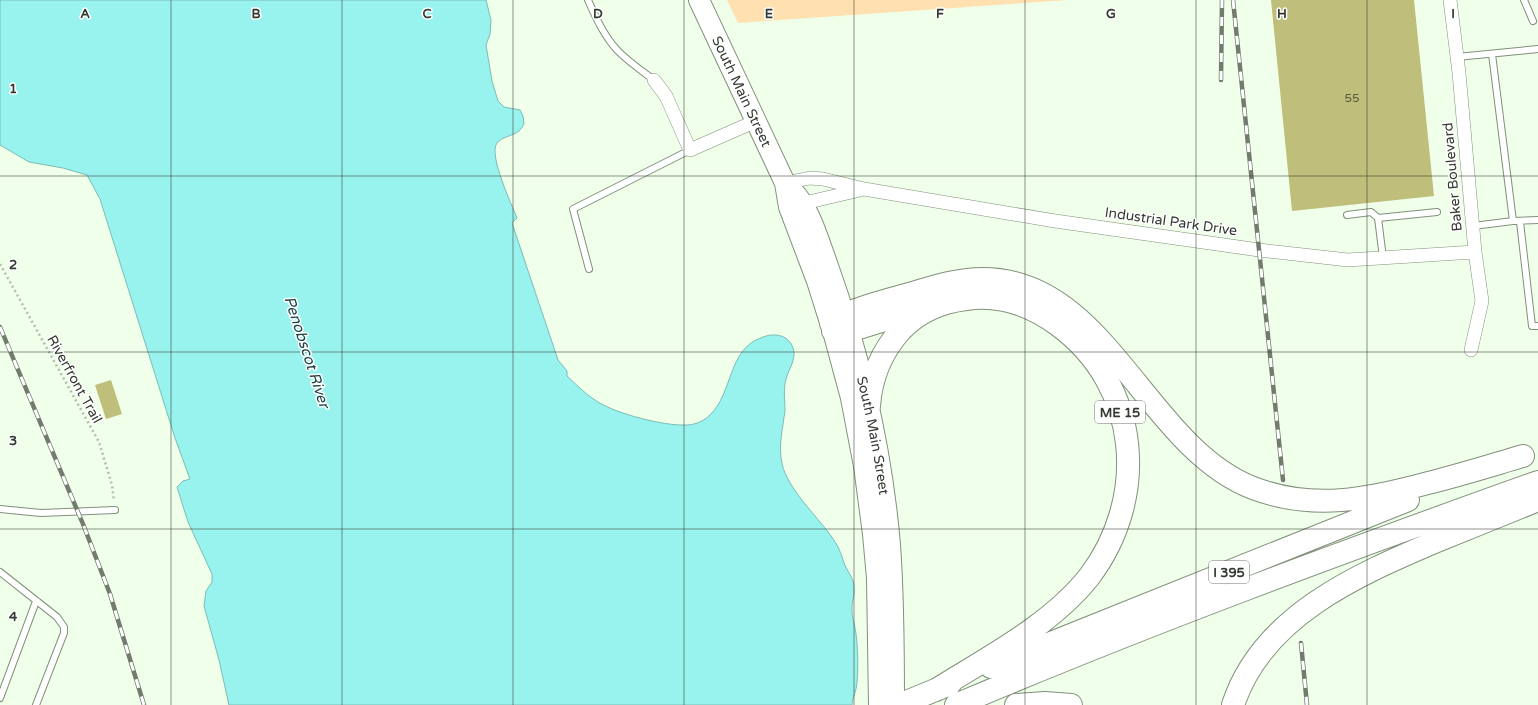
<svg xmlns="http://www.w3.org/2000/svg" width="1538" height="705" viewBox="0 0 1538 705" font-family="'Varela Round',sans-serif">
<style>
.green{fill:#ffe1b1}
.water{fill:#98f3ee;stroke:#7abcb6}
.building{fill:#bfbe7b}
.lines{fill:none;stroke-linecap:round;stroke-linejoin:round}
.lane-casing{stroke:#82907c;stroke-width:8}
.street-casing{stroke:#82907c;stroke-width:14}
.primary-casing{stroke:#82907c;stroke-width:22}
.highway-casing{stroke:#82907c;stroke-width:24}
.path{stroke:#b2bead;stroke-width:2.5;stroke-dasharray:2 3;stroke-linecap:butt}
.lane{stroke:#fff;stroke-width:6}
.street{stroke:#fff;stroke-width:13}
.primary{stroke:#fff;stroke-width:20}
.highway{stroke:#fff;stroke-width:22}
.rail-casing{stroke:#727b6e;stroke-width:4.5}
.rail{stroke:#fff;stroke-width:3;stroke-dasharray:9;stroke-linecap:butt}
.grid{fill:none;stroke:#343a32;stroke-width:1;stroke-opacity:0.55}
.labels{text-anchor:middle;stroke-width:3;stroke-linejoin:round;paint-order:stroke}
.number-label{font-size:12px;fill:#575b44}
.shield{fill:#fff;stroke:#717570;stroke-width:1}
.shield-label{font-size:13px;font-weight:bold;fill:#343a32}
.street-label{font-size:14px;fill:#343a32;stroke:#fff}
.water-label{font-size:15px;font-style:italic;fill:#1a4443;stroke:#fff}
.grid-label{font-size:13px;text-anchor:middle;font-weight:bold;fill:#343a32;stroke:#fff;stroke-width:3;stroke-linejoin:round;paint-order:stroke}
</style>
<rect width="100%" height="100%" fill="#efffe9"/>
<path class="green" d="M727 0H1068L738 23Z"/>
<path class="water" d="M0 0H486L491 20 490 34 486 45 492 81 498 101 504 107 520 110 523 116 524 124C523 126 521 129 519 131 513 136 501 137 497 143 488 155 512 205 517 218L512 223 558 360 567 371V376C577 385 586 395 598 402 617 414 664 426 686 425 695 425 704 421 710 415 733 393 728 349 761 338 767 335 774 334 781 336 788 338 794 345 794 354 794 363 788 371 786 379 783 390 785 400 785 410 783 428 778 445 782 464 788 489 816 515 831 536 838 545 841 553 844 563 847 571 854 578 854 588 855 596 851 603 852 611 852 617 854 622 855 628 858 642 859 674 856 689 855 694 852 699 852 705H229L219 660 204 606 206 591 212 582V574L188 522 177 487 183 481 190 479 175 438 100 199 87 175 63 168 29 162 0 145Z"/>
<path class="building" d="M1271 0H1414L1434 196 1292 211Z
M111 380 122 414 106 419 95 385Z"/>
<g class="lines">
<defs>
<path id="lane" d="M588 0C596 18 604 36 618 51 629 62 642 71 654 80
M1524 0 1533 21
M1492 54 1513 221
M1457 57 1538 49
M1347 215 1371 212 1378 218
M1520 222 1532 326H1538
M1473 226 1513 221 1538 220
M1383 258 1378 218 1437 212
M589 269 573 209 690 150
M0 509 41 513 115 510
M0 572 57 617 64 627V633L36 705
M0 698 35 604 37 601"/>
<path id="street" d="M1450 0 1459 73 1475 252 1482 301 1471 350
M654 80 666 96 690 150 756 121
M785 183 810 178 823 179 864 189 1055 221 1259 250 1348 260 1475 252
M796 205 860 190"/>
<g id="primary">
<path id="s1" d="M699 0 785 183 789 207 817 281 834 335 851 398 864 466 873 534 877 578 879 705"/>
<path id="s2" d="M786 184C809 203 818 239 828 266 860 356 882 450 890 545 894 598 894 652 894 705"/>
</g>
<path id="highway" d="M831 323C844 310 896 298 916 292 937 286 959 279 982 279 1106 278 1146 447 1253 488 1313 511 1369 499 1428 483 1460 475 1492 465 1523 456
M833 331 841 332 849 331 920 309
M869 406C871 377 882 351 901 330 919 311 941 302 966 299 1001 294 1031 305 1058 325 1141 386 1149 498 1089 577 1051 625 987 658 936 690
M991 667 1408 500
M899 705 950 684
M956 705C1147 624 1342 552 1538 482
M1016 705 1045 703 1071 705
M1233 705C1262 616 1357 575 1437 541 1471 527 1504 514 1538 500"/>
</defs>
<use href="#lane" class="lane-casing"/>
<use href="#street" class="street-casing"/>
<use href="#primary" class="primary-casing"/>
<use href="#highway" class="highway-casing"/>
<path class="path" d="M0 264 99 442 112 485 114 501"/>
<use href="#lane" class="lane"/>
<use href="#street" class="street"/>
<use href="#primary" class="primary"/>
<use href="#highway" class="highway"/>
<defs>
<path id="rail" d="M1233 0 1283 480
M1221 80 1222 0
M0 327 83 524 110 594 144 705
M1301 643 1307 705"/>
</defs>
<use href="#rail" class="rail-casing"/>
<use href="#rail" class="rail"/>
</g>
<path class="grid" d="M171 0V705M342 0V705M513 0V705M684 0V705M854 0V705M1025 0V705M1196 0V705M1367 0V705M0 176H1538M0 352H1538M0 529H1538"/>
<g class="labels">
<g class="number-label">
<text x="1352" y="102">55</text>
</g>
<g class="shield">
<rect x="1095" y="401" width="50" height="22" rx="3"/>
<rect x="1209" y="561" width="40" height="22" rx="3"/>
</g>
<g class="shield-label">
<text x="1120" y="417">ME 15</text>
<text x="1229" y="577">I 395</text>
</g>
<g class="street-label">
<text dy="5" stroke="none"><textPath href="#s1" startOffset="101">South Main Street</textPath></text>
<text transform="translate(1452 177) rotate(-95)" y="5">Baker Boulevard</text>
<text transform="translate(1171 221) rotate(8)" y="5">Industrial Park Drive</text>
<text transform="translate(75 379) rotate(61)" y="5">Riverfront Trail</text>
<text dy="5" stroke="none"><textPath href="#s2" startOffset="269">South Main Street</textPath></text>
</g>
<g class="water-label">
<text transform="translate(307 352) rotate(72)" y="5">Penobscot River</text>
</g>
</g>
<g class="grid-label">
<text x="85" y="18">A</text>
<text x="256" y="18">B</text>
<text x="427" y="18">C</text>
<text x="598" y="18">D</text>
<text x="769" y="18">E</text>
<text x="940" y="18">F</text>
<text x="1111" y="18">G</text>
<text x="1282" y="18">H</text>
<text x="1453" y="18">I</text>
<text x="13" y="93">1</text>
<text x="13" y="269">2</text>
<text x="13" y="445">3</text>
<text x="13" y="621">4</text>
</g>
</svg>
